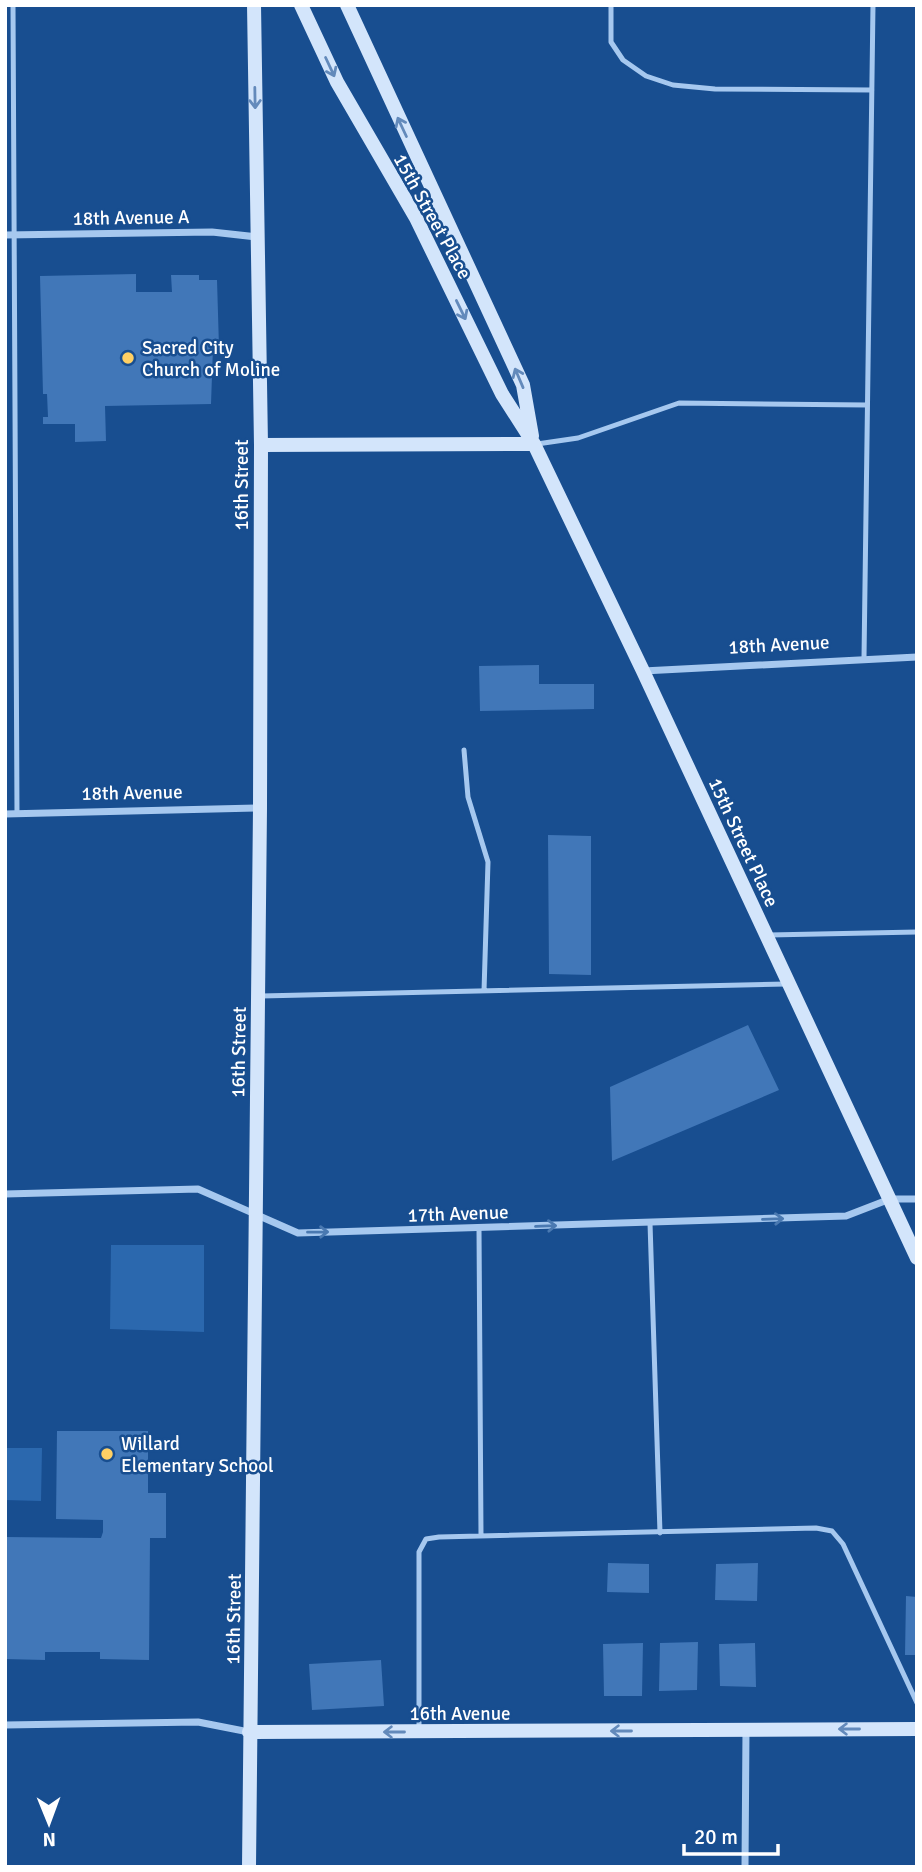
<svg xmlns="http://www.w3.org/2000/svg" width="922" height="1872" viewBox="0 0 922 1872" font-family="Signika,sans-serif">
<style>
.green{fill:#2b68ae}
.building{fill:#4177b8}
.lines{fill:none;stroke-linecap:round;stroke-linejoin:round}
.lane{stroke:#a6c8ef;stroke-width:5}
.street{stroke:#a6c8ef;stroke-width:7}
.secondary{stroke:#d3e5fb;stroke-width:14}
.oneway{stroke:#638abb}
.oneway2{stroke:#4a79b1}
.poi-dot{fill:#ffd064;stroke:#184e90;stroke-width:2.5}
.labels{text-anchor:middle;stroke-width:5;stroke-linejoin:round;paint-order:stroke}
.street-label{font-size:19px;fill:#fff;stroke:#184e90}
.poi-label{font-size:19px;fill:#fff;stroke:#184e90;text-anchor:start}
</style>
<rect width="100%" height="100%" fill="#184e90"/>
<path class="green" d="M111 1245H204V1332L110 1329Z
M5 1448H42L41 1501 5 1500Z"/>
<path class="building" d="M136 274V292H172L171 275H199V280H217L219 347H213L211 404 105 406 106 441 75 442V424H43V417H48L47 394H43L40 276Z
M539 665V684H594V709L480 711 479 666Z
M548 835 591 836V975L549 974Z
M748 1025 779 1090 612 1161 610 1087Z
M57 1431H148V1493H166V1538H150L149 1660 100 1659V1652H45V1660L5 1659V1537L101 1538 103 1532V1520L56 1519Z
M608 1563 649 1564V1593L607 1592Z
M758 1563 757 1601 715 1600 716 1564Z
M906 1596 917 1597V1655H905Z
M698 1642 697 1690 659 1691 660 1643Z
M643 1643 642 1696H604L603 1644Z
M755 1643 756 1687 720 1686 719 1644Z
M381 1660 384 1706 312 1710 309 1664Z"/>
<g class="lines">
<path class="lane" d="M13 5 17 814
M611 5V42L623 60 646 76 673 85 715 89 872 90
M537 444 578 438 679 403 867 405
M864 658 873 5
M464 750 468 797 488 862 484 991
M769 935 917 932
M261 996 786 984
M650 1223 660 1533
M479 1228 481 1535
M419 1729V1552L426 1539 439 1537 816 1528 832 1531 843 1544 917 1703"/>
<path class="street" d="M5 235 212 232 257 237
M643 671 917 657
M5 814 259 808
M5 1194 198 1189 298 1233 846 1216 890 1199H917
M5 1725 198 1722 249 1732
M745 1867 746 1730"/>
<path class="secondary" d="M301 5 337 82 416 218 502 394 534 444 643 671 917 1258
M347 5 523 385 532 436
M261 445 534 444
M249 1732 917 1729
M249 1867 260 808 261 445 254 5"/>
</g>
<defs><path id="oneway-shaft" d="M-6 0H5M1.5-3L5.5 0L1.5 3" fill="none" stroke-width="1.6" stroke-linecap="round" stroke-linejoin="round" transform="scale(1.75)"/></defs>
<g class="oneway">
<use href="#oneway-shaft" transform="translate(330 67) rotate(65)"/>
<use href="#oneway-shaft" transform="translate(255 98) rotate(89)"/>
<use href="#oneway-shaft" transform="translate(402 127) rotate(-115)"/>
<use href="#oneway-shaft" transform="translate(461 310) rotate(64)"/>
<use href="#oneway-shaft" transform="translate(519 378) rotate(-113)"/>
<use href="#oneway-shaft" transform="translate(849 1729) rotate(180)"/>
<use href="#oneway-shaft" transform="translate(621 1731) rotate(180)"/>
<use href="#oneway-shaft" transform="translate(394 1732) rotate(-180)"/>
</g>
<g class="oneway2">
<use href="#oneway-shaft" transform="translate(773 1219) rotate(-2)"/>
<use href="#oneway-shaft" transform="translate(546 1226) rotate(-2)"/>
<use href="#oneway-shaft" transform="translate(318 1232) rotate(-1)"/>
</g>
<g class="poi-dot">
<circle cx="128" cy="358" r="7"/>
<circle cx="107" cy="1454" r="7"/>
</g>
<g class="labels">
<g class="street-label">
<text transform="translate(433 216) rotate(61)" y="7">15th Street Place</text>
<text transform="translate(131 217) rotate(-1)" y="7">18th Avenue A</text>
<text transform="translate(241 485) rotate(-90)" y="7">16th Street</text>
<text transform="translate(779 644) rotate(-3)" y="7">18th Avenue</text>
<text transform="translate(132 792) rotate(-1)" y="7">18th Avenue</text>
<text transform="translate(744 842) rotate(65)" y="7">15th Street Place</text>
<text transform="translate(238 1052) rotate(-89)" y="7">16th Street</text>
<text transform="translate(458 1213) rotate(-2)" y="7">17th Avenue</text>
<text transform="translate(233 1619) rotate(-89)" y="7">16th Street</text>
<text x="460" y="1720">16th Avenue</text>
</g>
<g class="poi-label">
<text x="142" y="354">Sacred City<tspan x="142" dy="22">Church of Moline</tspan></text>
<text x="121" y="1450">Willard<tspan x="121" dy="22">Elementary School</tspan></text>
</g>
</g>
<rect width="922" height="1872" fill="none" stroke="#ffffff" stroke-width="14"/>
<g transform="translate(49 1823) rotate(179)" stroke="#184e90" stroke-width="5" paint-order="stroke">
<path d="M0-5L12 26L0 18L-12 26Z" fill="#ffffff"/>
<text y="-10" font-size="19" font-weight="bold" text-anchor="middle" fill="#ffffff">N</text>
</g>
<path d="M684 1844v10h94v-10" fill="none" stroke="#ffffff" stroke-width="3.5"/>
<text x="694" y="1844" font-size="21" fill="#ffffff" stroke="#184e90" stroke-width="5" paint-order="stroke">20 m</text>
</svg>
